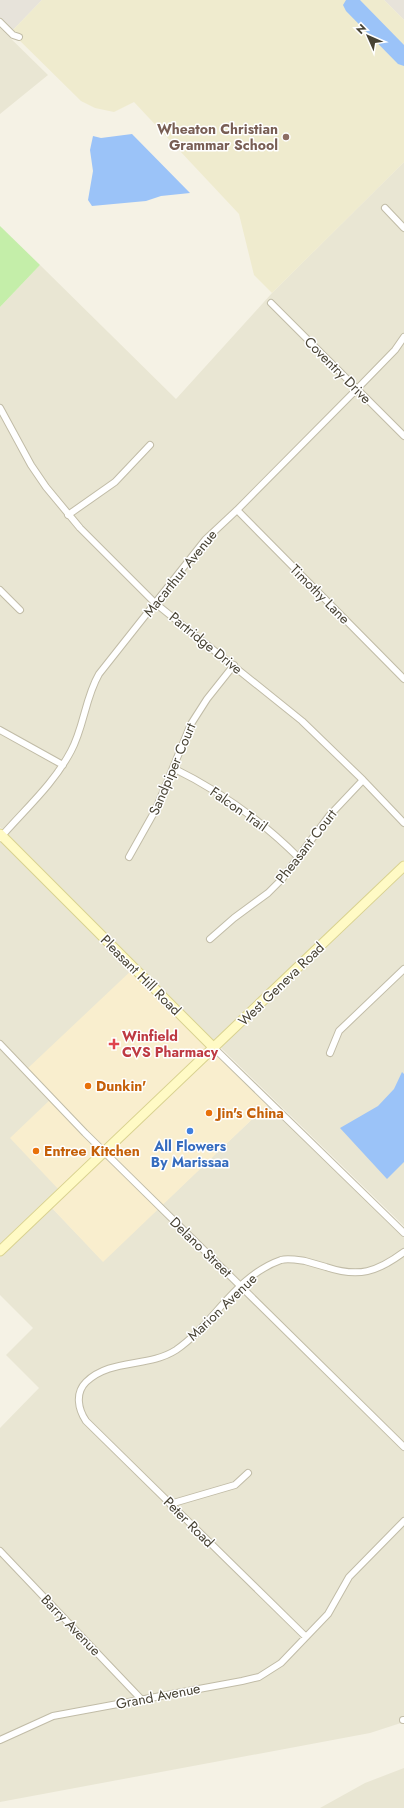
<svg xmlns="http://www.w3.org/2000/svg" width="404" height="1808" viewBox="0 0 404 1808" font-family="Jost,sans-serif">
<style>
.residential{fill:#e9e6d3}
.commercial{fill:#f9eece}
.industrial{fill:#e7e3da}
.education{fill:#efebce}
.green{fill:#c4eea9}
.water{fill:#9bc3f8}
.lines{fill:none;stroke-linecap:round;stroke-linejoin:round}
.street-casing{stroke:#c1bca7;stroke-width:8}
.secondary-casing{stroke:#d9d290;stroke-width:11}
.street{stroke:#fff;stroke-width:6}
.secondary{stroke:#fffac5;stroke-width:9}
.education-dot{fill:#8d6e63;stroke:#fff;stroke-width:1.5}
.health-dot{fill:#e0444e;stroke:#fff;stroke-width:1.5}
.food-dot{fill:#e8710a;stroke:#fff;stroke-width:1.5}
.shop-dot{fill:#3f7fe0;stroke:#fff;stroke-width:1.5}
.labels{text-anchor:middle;stroke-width:3;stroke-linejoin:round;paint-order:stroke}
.education-label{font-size:14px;font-weight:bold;fill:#785e54;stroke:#fff;text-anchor:end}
.street-label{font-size:14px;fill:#484334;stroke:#fff}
.health-label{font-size:14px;font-weight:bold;fill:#be3a42;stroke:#fff;text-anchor:start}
.food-label{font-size:14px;font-weight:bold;fill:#c56008;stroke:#fff;text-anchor:start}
.shop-label{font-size:14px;font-weight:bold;fill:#366cbe;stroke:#fff}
</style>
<rect width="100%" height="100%" fill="#f5f2e5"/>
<path class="residential" d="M0 28 48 75 0 114Z
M404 162V860L215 1042 0 827V307L40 265 176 399 272 293Z
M0 838 134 968 54 1096 60 1191 0 1247Z
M404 872V1226L220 1047Z
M268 1104 404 1238V1722L370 1733 0 1802V1428L39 1388 6 1355 33 1328 0 1295V1253L50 1206 103 1261Z
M404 1768V1808H320L365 1783Z"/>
<path class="commercial" d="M134 968 210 1048 60 1191 10 1138 53 1097 27 1069Z
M215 1049 268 1104 103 1262 50 1206Z"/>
<path class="industrial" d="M0 0H42L11 32 0 21Z
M384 0H404V20Z"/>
<path class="education" d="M42 0H384L404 20V162L272 293 254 275 239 214 134 102 114 112 95 108 81 101 11 32Z"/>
<path class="green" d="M0 226 40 265 0 307Z"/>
<path class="water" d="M346 0H360L404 45V66L398 64 346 11 343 5Z
M132 134 190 193 161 196 146 201 92 206 88 200 93 171 90 150 93 136 101 138Z
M402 1072 404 1074V1162L387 1179 340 1128 378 1106 394 1089Z"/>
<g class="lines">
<defs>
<path id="street" d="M0 22 13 35 19 37
M385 208 404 228
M271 303 404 436
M0 408 31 465 46 487 80 528 155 603 302 721 363 780 404 823
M237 510 404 679
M68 515 115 482 150 445
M0 590 20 610
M0 730 63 765
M173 768C220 791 262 821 299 858
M0 838C25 809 53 785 71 751 84 727 85 698 99 674L205 540 237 510 357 389 395 350 404 337
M129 857 156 809 191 724 207 699 234 665
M210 939 234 918 268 893 282 879 329 816 363 780
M0 1044 85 1133 404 1447
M214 1048 404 1233
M330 1053 339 1031 404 969
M170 1504 235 1485 248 1473
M0 1551 141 1699
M306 1637 86 1421C78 1409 75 1393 86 1382 111 1358 148 1368 176 1350 214 1324 235 1276 281 1260 288 1258 298 1260 305 1261 312 1263 319 1265 326 1267 359 1278 377 1272 404 1252
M403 1720H404
M0 1740 53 1716 242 1681 259 1677 281 1663 328 1614 349 1577 404 1521"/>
<path id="secondary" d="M0 834 214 1048
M0 1251 404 866"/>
</defs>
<use href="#street" class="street-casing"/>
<use href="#secondary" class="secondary-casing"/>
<use href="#street" class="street"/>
<use href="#secondary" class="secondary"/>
</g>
<circle class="education-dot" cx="286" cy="137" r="4"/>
<path class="health-dot" d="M112 1038h4v4h4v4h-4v4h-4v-4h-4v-4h4z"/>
<g class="food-dot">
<circle cx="88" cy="1086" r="4"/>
<circle cx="209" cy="1113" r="4"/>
<circle cx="36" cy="1151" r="4"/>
</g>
<circle class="shop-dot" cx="190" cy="1131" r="4"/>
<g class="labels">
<g class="education-label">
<text x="278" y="134">Wheaton Christian<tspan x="278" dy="16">Grammar School</tspan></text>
</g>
<g class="street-label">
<text transform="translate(338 370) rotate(45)" y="5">Coventry Drive</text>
<text transform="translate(180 573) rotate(-51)" y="5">Macarthur Avenue</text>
<text transform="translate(320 594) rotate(45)" y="5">Timothy Lane</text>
<text transform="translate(206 643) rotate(39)" y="5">Partridge Drive</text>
<text transform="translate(172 769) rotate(-67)" y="5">Sandpiper Court</text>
<text transform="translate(239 809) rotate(35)" y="5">Falcon Trail</text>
<text transform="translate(306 846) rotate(-52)" y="5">Pheasant Court</text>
<text transform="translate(141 975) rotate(45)" y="5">Pleasant Hill Road</text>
<text transform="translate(281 984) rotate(-44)" y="5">West Geneva Road</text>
<text transform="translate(201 1247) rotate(44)" y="5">Delano Street</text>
<text transform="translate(222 1307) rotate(-44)" y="5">Marion Avenue</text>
<text transform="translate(189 1522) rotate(45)" y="5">Peter Road</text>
<text transform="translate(71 1625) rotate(46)" y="5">Barry Avenue</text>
<text transform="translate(158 1696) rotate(-11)" y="5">Grand Avenue</text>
</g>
<g class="health-label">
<text x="122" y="1041">Winfield<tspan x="122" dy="16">CVS Pharmacy</tspan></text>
</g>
<g class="food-label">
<text x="96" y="1091">Dunkin'</text>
<text x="217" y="1118">Jin's China</text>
<text x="44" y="1156">Entree Kitchen</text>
</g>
<g class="shop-label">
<text x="190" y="1151">All Flowers<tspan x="190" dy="16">By Marissaa</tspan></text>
</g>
</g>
<g transform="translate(368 36) rotate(315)" stroke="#ffffff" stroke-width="3" paint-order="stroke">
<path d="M0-3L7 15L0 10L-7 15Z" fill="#484334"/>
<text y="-6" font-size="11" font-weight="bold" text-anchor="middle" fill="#484334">N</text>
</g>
</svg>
